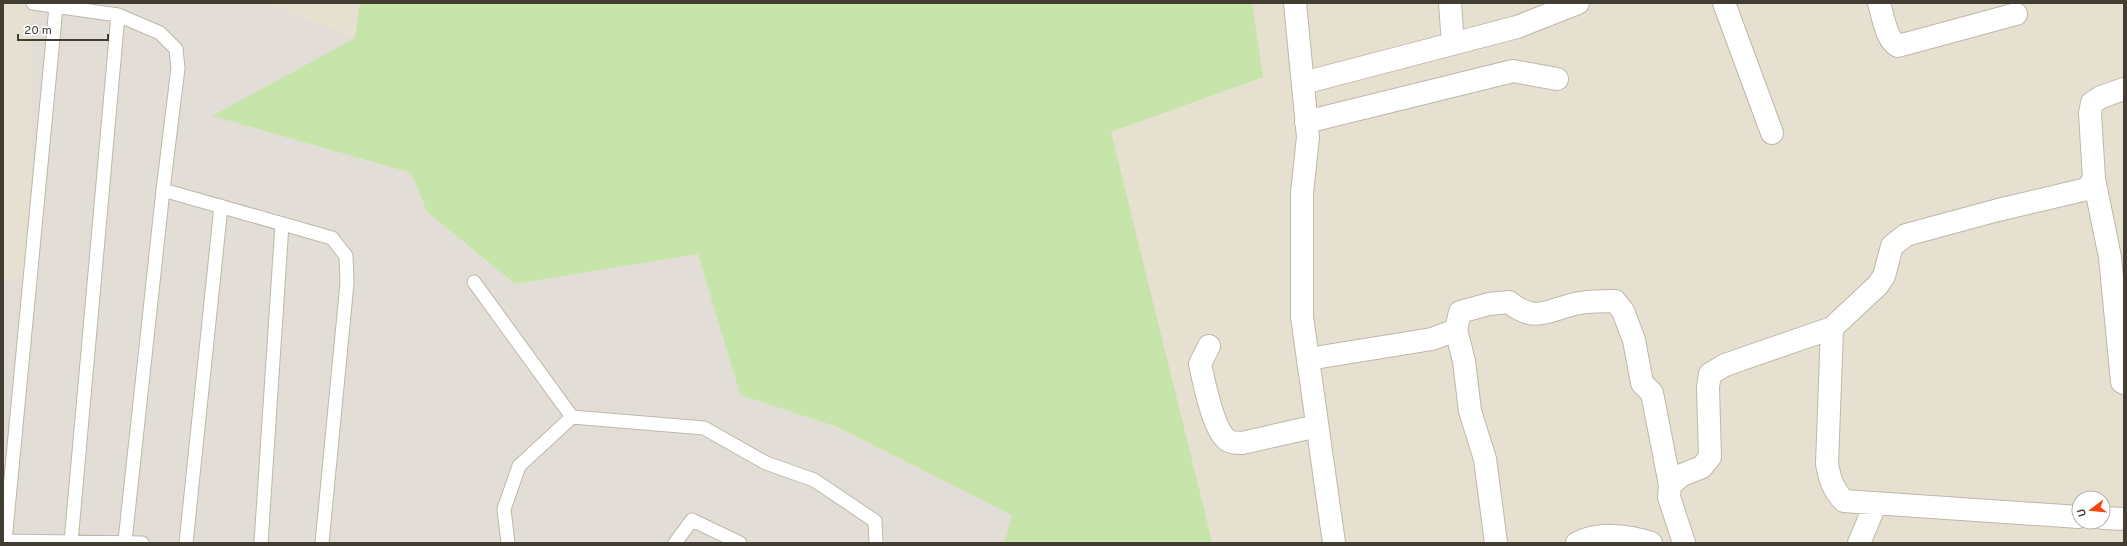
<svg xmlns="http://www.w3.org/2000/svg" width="2127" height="546" viewBox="0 0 2127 546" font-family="Overpass,sans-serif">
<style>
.residential{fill:#e5e0d0;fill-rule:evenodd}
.industrial{fill:#e2ded7}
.green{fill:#c7e5ab}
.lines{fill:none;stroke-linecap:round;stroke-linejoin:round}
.lane-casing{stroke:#bfb8a8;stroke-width:15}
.street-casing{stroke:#bfb8a8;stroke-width:24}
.lane{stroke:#fff;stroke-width:13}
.street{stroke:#fff;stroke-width:22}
</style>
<rect width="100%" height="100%" fill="#f1ede2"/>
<path class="residential" d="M3 3H44L30 272 3 281Z
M265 3H2124V543H1009ZM2079 498H2103V522H2079Z"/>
<path class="industrial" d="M44 3H265L355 38 213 116 411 173 427 212 515 284 698 254 740 395 837 427 1013 515 1009 543H3V281L30 272 31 20Z"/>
<path class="green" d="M360 3H1252L1263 77 1111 132 1212 541 1208 543H1004L1012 515 837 427 740 395 698 254 515 284 427 212 411 173 212 116 355 38Z"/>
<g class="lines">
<defs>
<path id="lane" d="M33 3 118 15 160 33 176 49 178 68 163 190 125 541
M163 190 332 238 346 256 347 283 322 543
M474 282 572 417 519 466 504 509 508 543
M572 417 704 428 766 463 814 480 875 521 876 543
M3 541 142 543
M5 541 56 7
M71 542 118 15
M186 543 221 206
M261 543 282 224
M675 543 692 520 740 543"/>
<path id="street" d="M1295 3 1308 137 1302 193V317L1334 543
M1450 3 1453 44
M1724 3 1772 133
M1879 3C1883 16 1886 40 1898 46L2016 14
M1303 83 1517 27 1578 3
M1306 122 1513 71 1557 79
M2094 179 2110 257 2122 382 2124 383
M1832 328 1827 464C1830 480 1833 489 1844 501L2079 517
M1456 330 1464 361 1470 411 1485 459 1496 543
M1209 346 1200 364C1204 382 1213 429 1227 440 1232 443 1237 443 1242 443L1317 426
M1308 359 1432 339 1456 330 1460 312 1489 304 1509 302C1537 325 1550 308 1580 303 1591 301 1603 301 1615 301L1623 311 1634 340 1642 383 1652 393 1670 485
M2103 518 2124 519
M1577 543C1599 532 1628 535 1651 543
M1684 543 1669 497 1670 485 1682 475 1702 467 1710 457 1708 387 1710 374 1725 365 1832 328 1878 285 1884 276 1892 246 1906 235 1998 210 2087 189 2094 179 2090 113 2092 103 2101 97 2124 89
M1859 543 1876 503"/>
</defs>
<use href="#lane" class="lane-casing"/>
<use href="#street" class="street-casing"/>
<use href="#lane" class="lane"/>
<use href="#street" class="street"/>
</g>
<rect width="2127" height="546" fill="none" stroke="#423d33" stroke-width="8"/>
<g transform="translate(2091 510) rotate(254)"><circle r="19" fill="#ffffff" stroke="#b3b1ad"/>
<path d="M0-3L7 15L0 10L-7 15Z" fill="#f64513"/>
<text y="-6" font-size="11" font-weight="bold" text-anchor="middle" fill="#423d33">U</text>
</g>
<path d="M18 34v6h90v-6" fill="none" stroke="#423d33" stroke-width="2"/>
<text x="24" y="34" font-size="12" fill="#423d33" stroke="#ffffff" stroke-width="3" paint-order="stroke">20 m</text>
</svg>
